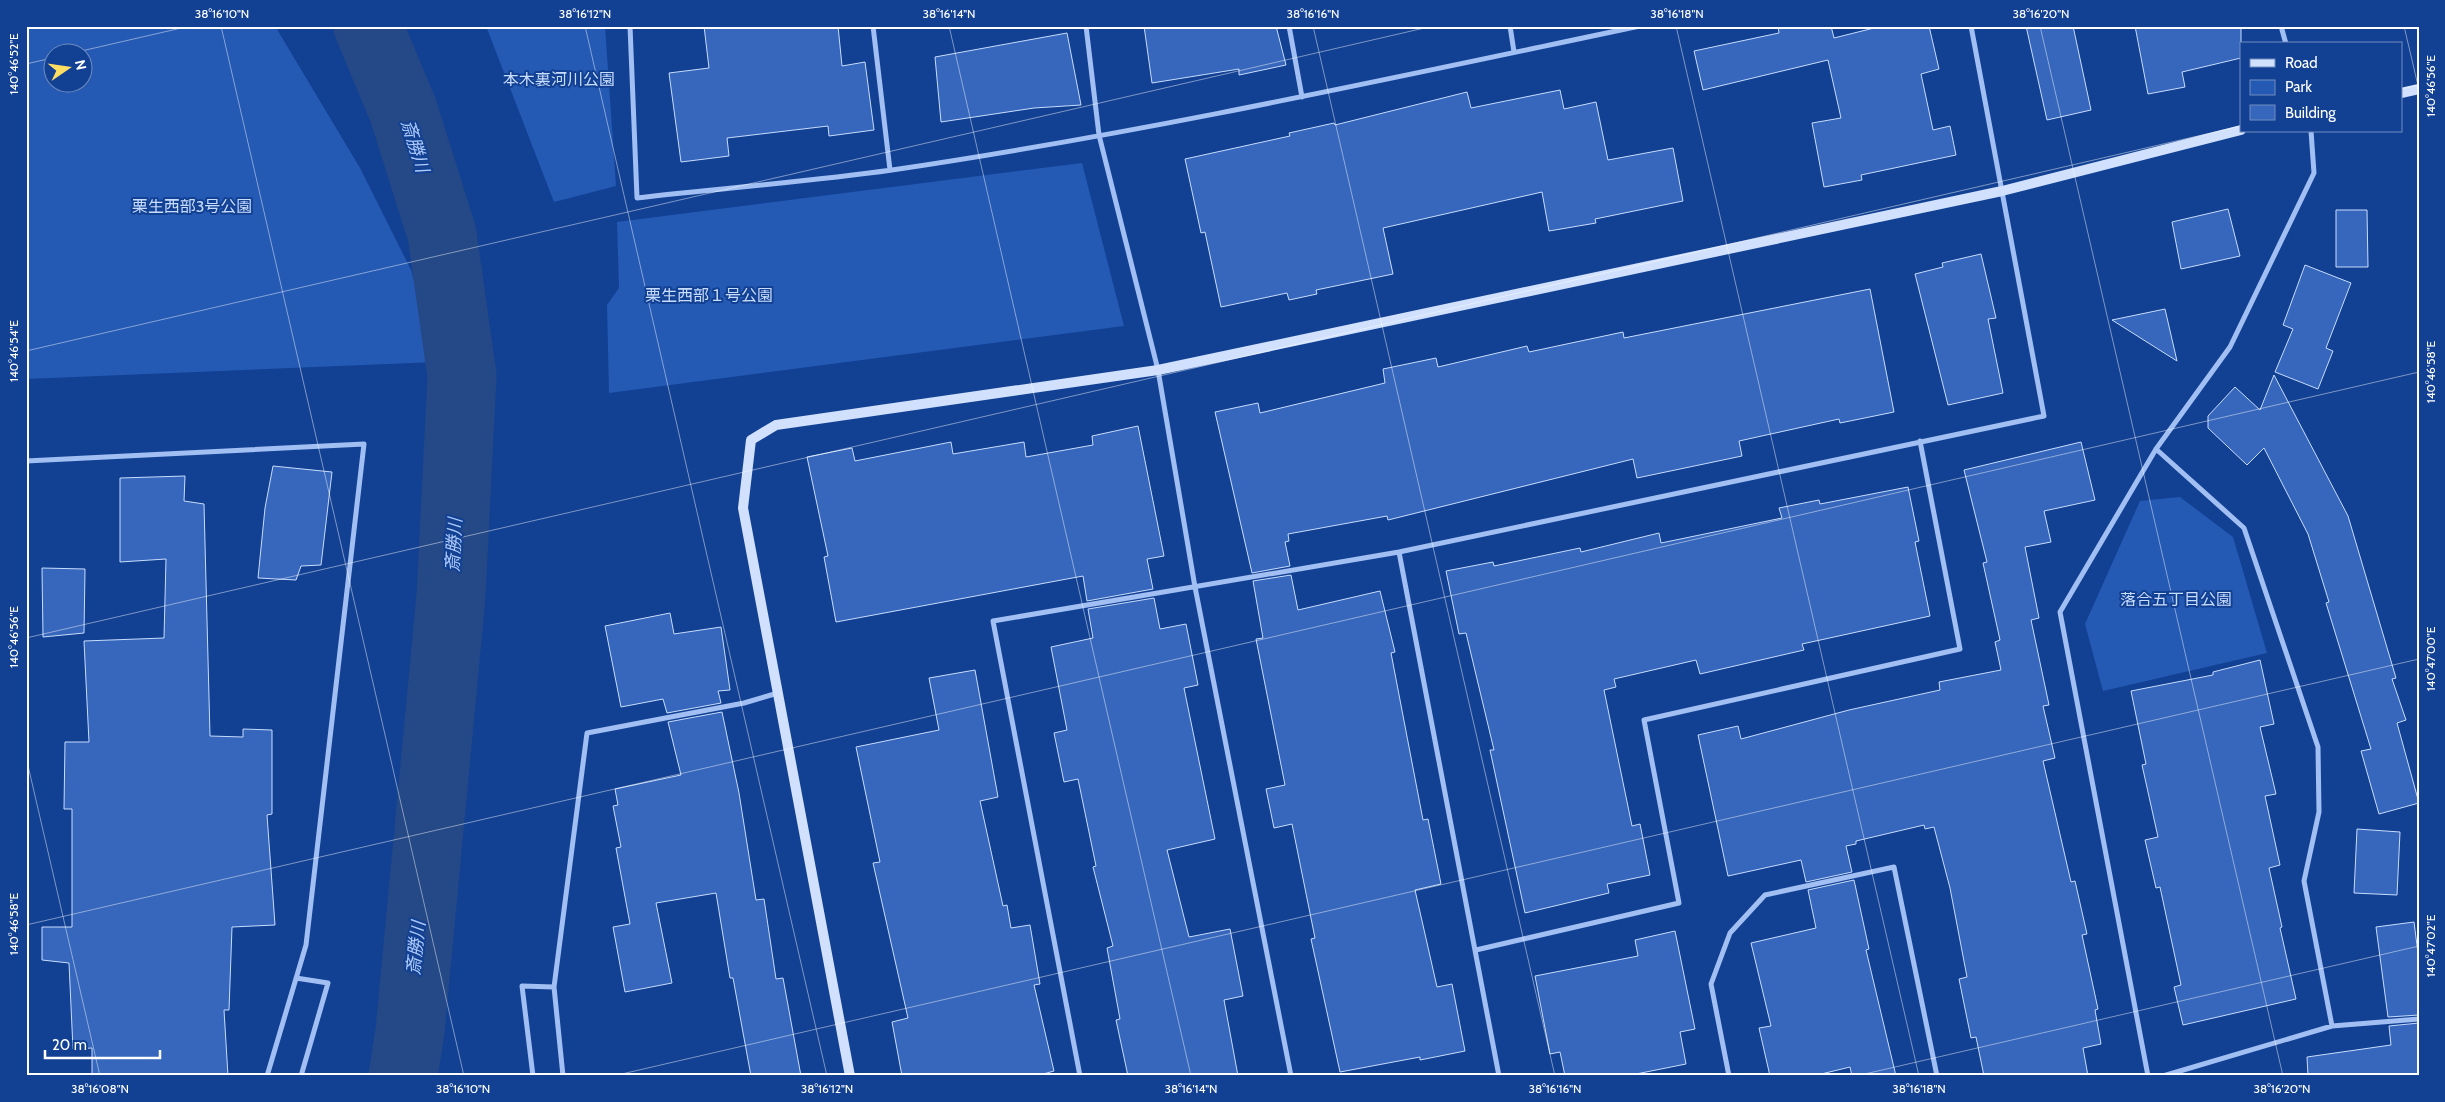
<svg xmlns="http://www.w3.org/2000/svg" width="2445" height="1102" viewBox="0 0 2445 1102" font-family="Cabin,'Noto Sans JP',sans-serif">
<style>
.green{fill:#2459b4;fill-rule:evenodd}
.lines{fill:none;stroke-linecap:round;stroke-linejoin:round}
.river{stroke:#254886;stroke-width:69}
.building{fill:#3667bc;stroke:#c8dcfd}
.street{stroke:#a1bff3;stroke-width:5}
.secondary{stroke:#d0e0fd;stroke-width:10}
.ticks{fill:none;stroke:#fff;stroke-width:1;stroke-opacity:0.45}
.labels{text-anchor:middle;stroke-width:4;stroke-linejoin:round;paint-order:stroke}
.park-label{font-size:16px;fill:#c8dcfd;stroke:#124194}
.water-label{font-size:18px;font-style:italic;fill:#adcafa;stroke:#124194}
.neatline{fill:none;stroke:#fff;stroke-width:2}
.ticks-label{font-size:12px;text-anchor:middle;fill:#fff}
</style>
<rect width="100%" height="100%" fill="#124194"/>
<path class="green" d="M26 26H275L360 168 411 270 436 362 26 379ZM52 52H82V82H52Z
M486 26H605L616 186 554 202Z
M1082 163 1124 326 609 393 607 305 619 288 617 222Z
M2180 497 2233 537 2267 653 2103 691 2085 624 2140 501Z"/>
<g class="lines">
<path class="river" d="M368 26 403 110 442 234 462 376 451 596 410 1031 403 1076"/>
</g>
<path class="building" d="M704 26H838L842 66 865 62 874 130 829 136 828 126 727 138 729 156 681 162 669 73 709 68Z
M1144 26H1276L1286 65 1239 75V69L1152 83Z
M1778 26H1831L1834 38 1882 26H1929L1939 69 1921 74 1933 130 1950 126 1956 155 1861 175 1862 180 1824 187 1812 123 1841 118 1828 60 1703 90 1694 51 1779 33Z
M2026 26H2073L2091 110 2047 120Z
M2135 26H2241V58L2182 72 2185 87 2148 94Z
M1067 33 1081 105 1034 108 941 122 935 57Z
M1560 90 1564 109 1596 102 1608 160 1673 148 1683 201 1595 219 1596 223 1549 231 1542 192 1383 228 1393 274 1316 290 1317 294 1289 300 1287 293 1221 307 1205 232 1201 233 1185 159 1290 136 1289 133 1334 123 1335 125 1467 92 1471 108Z
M2228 209 2240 256 2181 269 2172 222Z
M2336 210H2367L2368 267H2336Z
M1981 254 1996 318 1988 319 2003 393 1948 405 1915 274 1943 267 1942 263Z
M2305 265 2351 283 2326 348 2333 351 2318 389 2275 372 2293 329 2283 325Z
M1870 289 1894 412 1840 423 1839 419 1739 441 1742 456 1637 478 1633 459 1388 520 1387 516 1288 534 1289 541 1285 542 1290 566 1252 573 1215 412 1258 403 1260 413 1385 383 1383 369 1436 358 1438 367 1527 346 1529 352 1623 332 1624 338Z
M2165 309 2177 361 2112 320Z
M2274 375 2348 516 2396 678 2392 679 2406 720 2397 723 2419 803 2379 814 2361 751 2371 749 2326 603 2329 602 2308 534 2264 448 2247 465 2208 428V416L2235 387 2260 410Z
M1138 426 1164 556 1147 559 1153 589 1087 601 1083 576 836 622 824 557 828 556 807 457 852 448 855 461 951 442 953 454 1024 442 1026 457 1093 445 1092 436Z
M2081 442 2095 500 2044 511 2051 542 2025 547 2039 618 2031 620 2049 705 2043 706 2055 758 2043 761 2071 882 2075 881 2087 934 2082 935 2098 1009 2095 1010 2101 1044 2083 1048 2088 1076H1984L1976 1037 1971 1038 1959 979 1967 977 1950 888 1934 827 1925 829 1924 825 1856 841V844L1846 846 1852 872 1806 882 1801 860 1728 876 1698 735 1738 726 1741 739 1849 710 1940 690 1939 682 2001 670 1995 642 2000 640 1983 563 1987 562 1964 470Z
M273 466 332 472 321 565 301 566 296 580 258 578 265 508Z
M185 476 184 501 204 504 210 736 243 737V729L272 730V814L267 815 275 925 232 927 229 1010H224L228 1076H92V1048L73 1049 69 963 42 960V927H72V809H64L65 742H89L84 641 164 638 166 559 120 562V478Z
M1908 487 1919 541 1915 542 1930 616 1802 644 1804 650 1700 674 1696 660 1614 679 1616 687 1604 690 1632 826 1640 824 1650 875 1607 884 1609 893 1525 913 1490 750H1494L1466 633 1459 634 1446 571 1493 562 1494 566 1580 548 1581 552 1659 533 1661 543 1782 518 1779 508 1819 500 1820 504Z
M42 568 85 569 84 633 43 637Z
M1291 575 1298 610 1380 591 1395 652 1391 653 1423 820 1428 819 1441 884 1415 890 1437 987 1452 984 1465 1051 1420 1060V1057L1340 1072 1311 939 1315 938 1292 824 1274 828 1266 789 1285 785 1256 639 1263 638 1253 581Z
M1154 598 1160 629 1186 624 1198 685 1184 688 1215 839 1167 850 1189 937 1230 929 1243 996 1224 1000 1238 1076H1128L1116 1020 1120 1019 1107 948 1113 946 1093 867 1096 866 1078 779 1064 782 1054 733 1067 730 1051 647 1093 638 1088 609Z
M670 613 674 634 721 627 730 690 718 691 721 703 667 713 663 699 621 707 605 626Z
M2260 660 2274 724 2260 727 2276 794 2265 796 2280 865 2269 868 2282 927 2280 928 2296 999 2183 1025 2174 987 2181 985 2160 887 2156 888 2145 840 2158 837 2142 765 2146 764 2131 691 2213 675V672Z
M975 670 998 797 980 801 1003 906 1007 905 1011 928 1030 925 1040 984 1034 985 1054 1071 1036 1076H902L892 1022 908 1018 873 863 880 862 856 747 939 730 929 678Z
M722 712 739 793 756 900 764 899 776 979 783 978 801 1076H751L733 978H730L716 893 656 903 672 983 625 992 613 927 630 924 616 848 621 847 613 806 618 805 615 789 681 775 668 722Z
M2357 829 2400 832 2397 895 2354 893Z
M1854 880 1869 949 1866 950 1896 1076H1852L1850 1067 1813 1076H1770L1759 1028 1771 1026 1751 943 1816 928 1808 890Z
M2414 922 2419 961V1015L2388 1017 2376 927Z
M1675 931 1695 1029 1680 1032 1686 1064 1626 1076H1565L1560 1052 1550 1054 1535 976 1638 956 1635 940Z
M2419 1023V1076H2308L2307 1057 2391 1045 2389 1026Z"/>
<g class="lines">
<path class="street" d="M630 26 637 198C722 188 807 182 892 170 1143 133 1392 78 1640 26
M873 26 890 170
M1086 26 1099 135 1158 370 1195 587 1291 1076
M1289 26 1302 97
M1510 26 1514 52
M2281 26 2286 44
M2156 449 2244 528 2318 747 2319 812 2304 881 2332 1026
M26 461 364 444 306 945 267 1076
M1399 552 1499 1076
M1476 950 1679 903 1644 720 1960 649 1920 441
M296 978 328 983 301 1076
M533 1076 522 986 554 987
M563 1076 554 987 587 733 744 703 778 693
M1080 1076 993 621 1399 552 2044 416 1971 26
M1729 1076 1711 984 1730 933 1765 895 1894 867 1937 1076
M2148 1076 2060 612 2156 449 2230 347 2314 173 2311 131
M2163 1076 2332 1026 2419 1019"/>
<path class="secondary" d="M2401 93 2419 89
M850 1076 743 508 751 440 776 425 1158 370 2002 191 2241 130"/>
</g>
<path class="ticks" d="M221 26 464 1076M585 26 827 1076M949 26 1191 1076M1313 26 1555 1076M1676 26 1919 1076M2040 26 2283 1076M2404 26 2419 90M77 52 190 26M26 64 52 58M2401 89 2419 85M26 351 1433 26M26 638 2241 126M26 757 100 1076M26 925 2419 372M613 1076 2419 659M1856 1076 2419 946"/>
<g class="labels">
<g class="park-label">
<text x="559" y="85">本木裏河川公園</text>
<text x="192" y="212">栗生西部3号公園</text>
<text x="709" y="301">栗生西部１号公園</text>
<text x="2176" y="605">落合五丁目公園</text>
</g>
<g class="water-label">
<text transform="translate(415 146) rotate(73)" y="6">斎勝川</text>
<text transform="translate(454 545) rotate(-87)" y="6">斎勝川</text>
<text transform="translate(416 948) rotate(-84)" y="6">斎勝川</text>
</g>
</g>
<rect width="2445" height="1102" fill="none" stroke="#124194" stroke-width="55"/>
<rect x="2240" y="42" width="162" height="90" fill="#124194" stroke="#718dbf"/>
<rect x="2250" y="59" width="25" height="8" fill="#d0e0fd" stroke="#718dbf"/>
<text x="2285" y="68" font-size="15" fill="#ffffff">Road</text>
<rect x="2250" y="80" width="25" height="15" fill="#2459b4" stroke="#718dbf"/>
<text x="2285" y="92" font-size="15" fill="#ffffff">Park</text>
<rect x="2250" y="105" width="25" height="15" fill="#3667bc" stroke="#718dbf"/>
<text x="2285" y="118" font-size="15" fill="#ffffff">Building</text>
<g transform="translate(68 68) rotate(77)"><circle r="24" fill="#124194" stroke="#718dbf"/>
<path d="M0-4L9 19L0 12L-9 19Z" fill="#ffde62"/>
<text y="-8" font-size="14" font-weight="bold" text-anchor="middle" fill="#ffffff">N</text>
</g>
<path d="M45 1050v8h115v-8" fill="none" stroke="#ffffff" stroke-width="2.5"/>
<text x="52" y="1050" font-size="15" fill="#ffffff" stroke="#124194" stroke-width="4" paint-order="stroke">20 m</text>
<rect x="28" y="28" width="2390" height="1046" class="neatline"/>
<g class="ticks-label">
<text x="222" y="18">38°16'10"N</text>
<text x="585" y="18">38°16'12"N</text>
<text x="949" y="18">38°16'14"N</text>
<text x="1313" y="18">38°16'16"N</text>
<text x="1677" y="18">38°16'18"N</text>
<text x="2041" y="18">38°16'20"N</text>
<text transform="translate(14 64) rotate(-90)" y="4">140°46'52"E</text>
<text transform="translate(2431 86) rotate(-90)" y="4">140°46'56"E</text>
<text transform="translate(14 351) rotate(-90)" y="4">140°46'54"E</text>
<text transform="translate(2431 372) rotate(-90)" y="4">140°46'58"E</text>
<text transform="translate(14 637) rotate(-90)" y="4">140°46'56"E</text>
<text transform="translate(2431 659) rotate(-90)" y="4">140°47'00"E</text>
<text transform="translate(14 924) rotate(-90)" y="4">140°46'58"E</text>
<text transform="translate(2431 946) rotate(-90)" y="4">140°47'02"E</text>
<text x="100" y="1093">38°16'08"N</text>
<text x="463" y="1093">38°16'10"N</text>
<text x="827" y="1093">38°16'12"N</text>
<text x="1191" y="1093">38°16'14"N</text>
<text x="1555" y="1093">38°16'16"N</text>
<text x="1919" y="1093">38°16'18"N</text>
<text x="2282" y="1093">38°16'20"N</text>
</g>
</svg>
